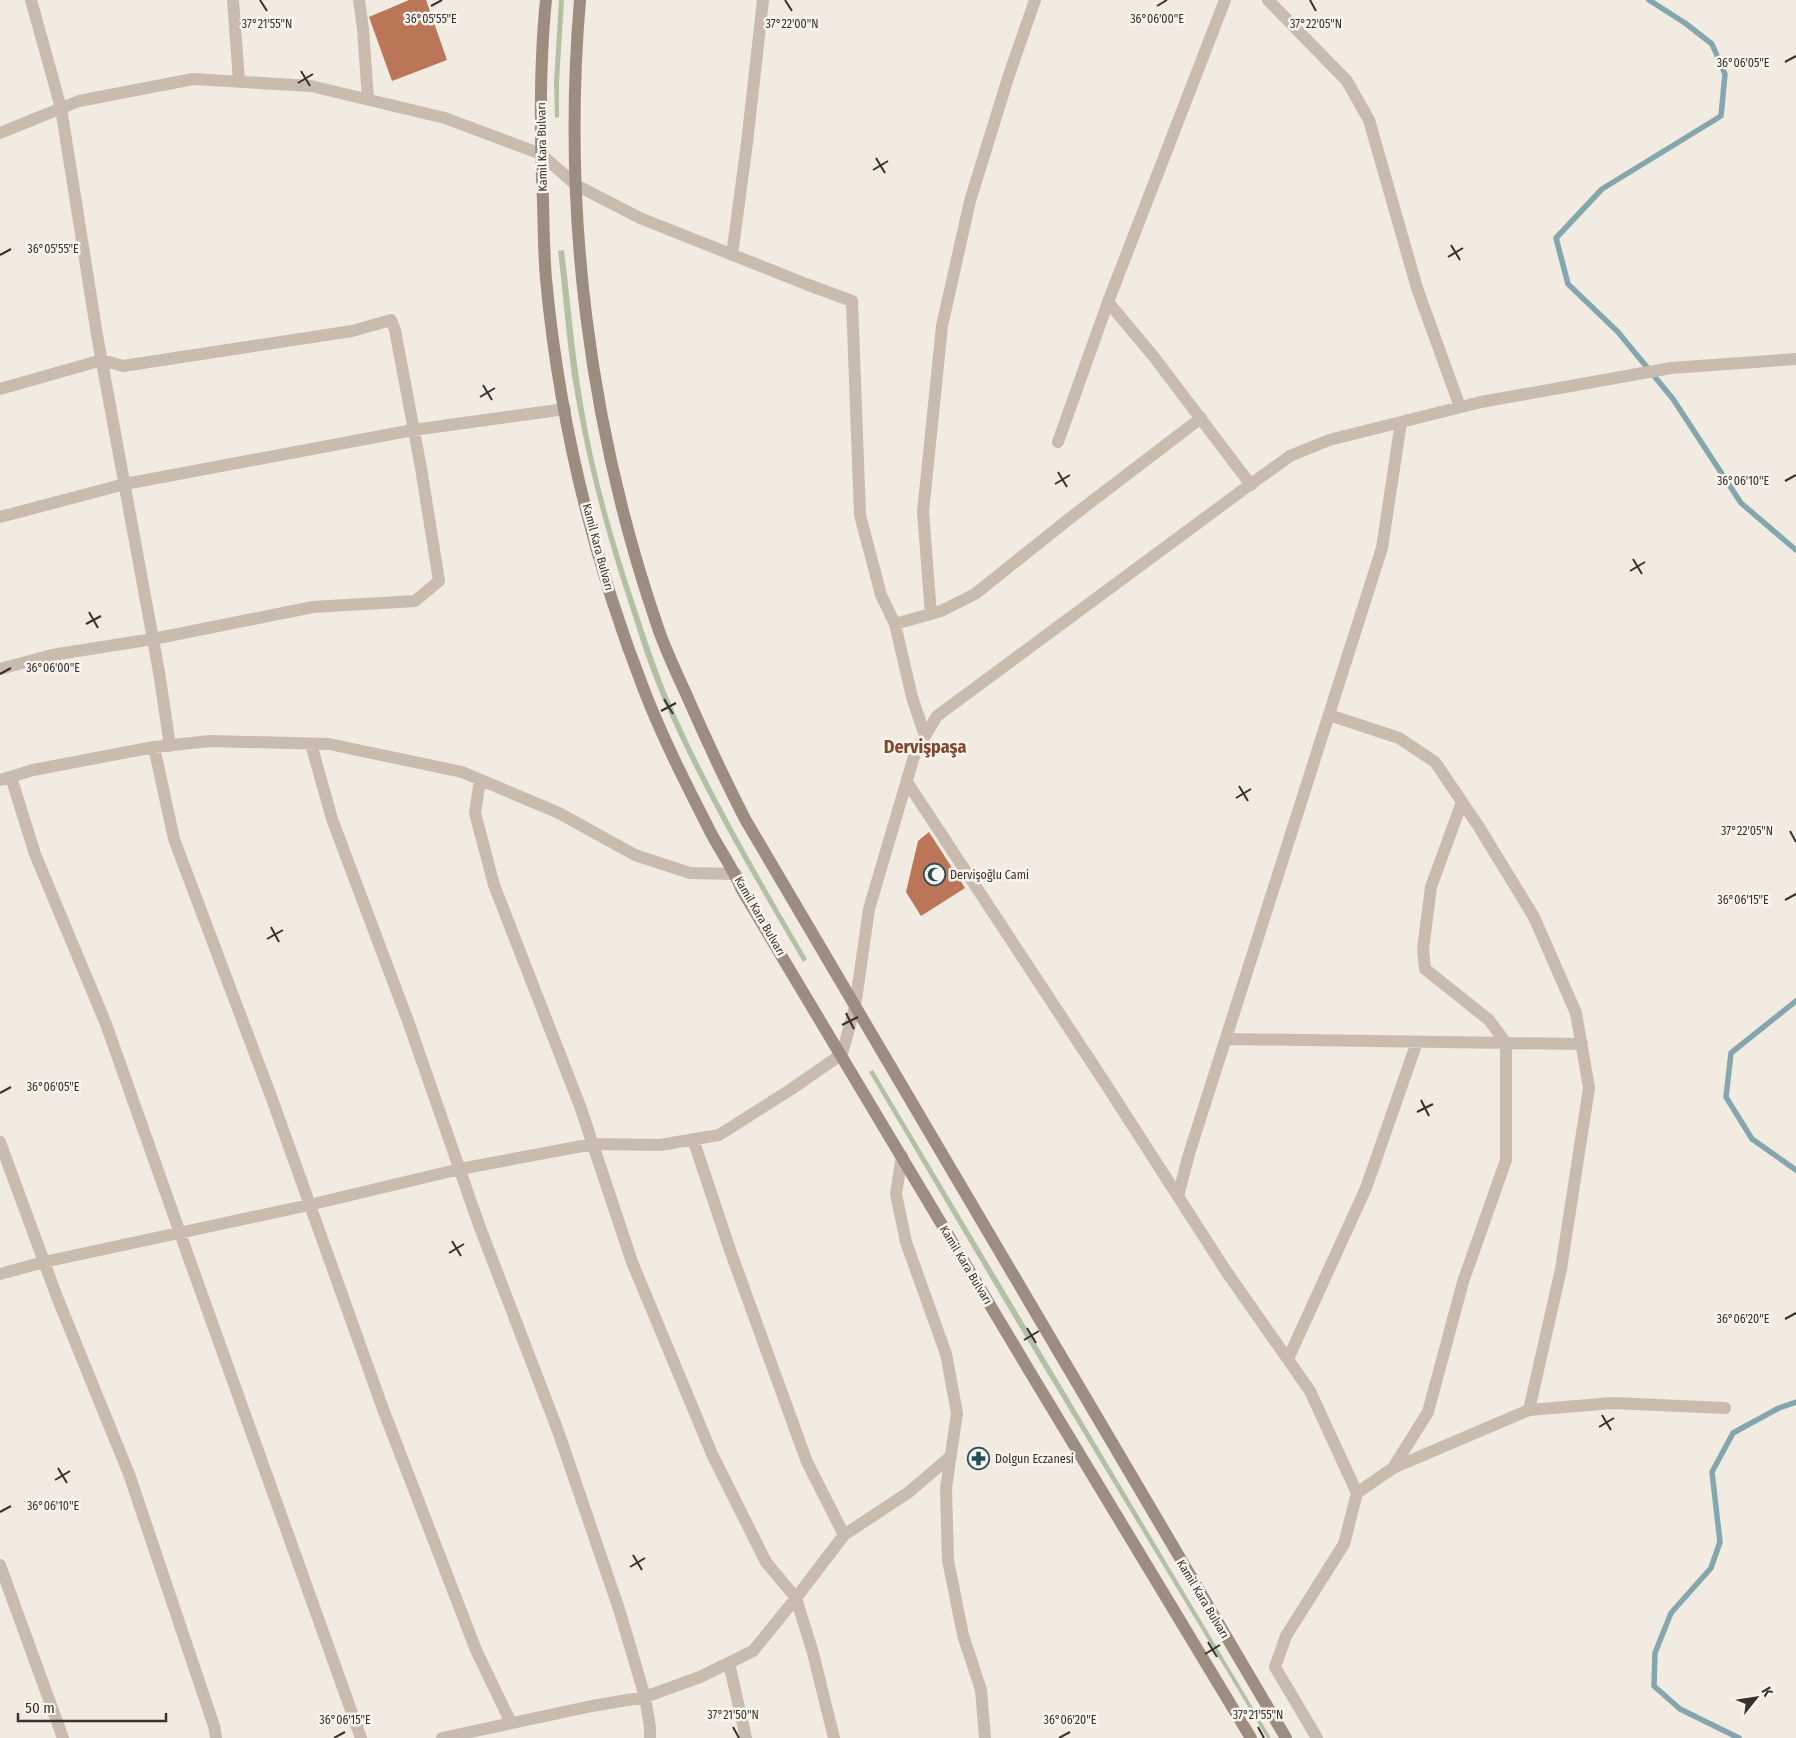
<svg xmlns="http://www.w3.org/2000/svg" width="1796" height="1738" viewBox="0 0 1796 1738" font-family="'Fira Sans Condensed',sans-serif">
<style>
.green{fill:#b4c0a3}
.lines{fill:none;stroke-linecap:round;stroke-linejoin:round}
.stream{stroke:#83a7ac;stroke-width:5.5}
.building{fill:#bb7657}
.minor{stroke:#c9bcae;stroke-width:12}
.tertiary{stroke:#c9bcae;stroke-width:12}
.secondary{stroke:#9d8c80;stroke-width:12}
.ticks{fill:none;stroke:#38312c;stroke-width:2}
.labels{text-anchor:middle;stroke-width:5;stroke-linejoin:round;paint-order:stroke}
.street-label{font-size:12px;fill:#38312c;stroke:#f9f5ee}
.poi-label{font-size:12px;fill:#38312c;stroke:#f9f5ee;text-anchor:start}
.district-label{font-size:18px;font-weight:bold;fill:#80472c;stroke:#f9f5ee}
.ticks-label{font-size:12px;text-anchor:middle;fill:#38312c;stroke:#f9f5ee;stroke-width:5;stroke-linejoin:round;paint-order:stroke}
</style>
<rect width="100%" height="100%" fill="#f1ebe2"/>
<path class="green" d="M559 0H564L559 82V117L555 118 554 82Z
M564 250C570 299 574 349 582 398 593 469 613 539 636 607 646 637 656 668 668 697 707 788 757 873 807 959L803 962C751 873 698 784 658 688 646 659 637 628 627 598 603 525 584 451 572 376 566 334 563 292 558 251Z
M873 1070 1271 1738H1267L1014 1318 869 1072Z"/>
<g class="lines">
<path class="stream" d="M1649 0 1685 23 1712 44 1725 74 1721 116 1602 189 1556 238 1568 284 1618 332 1673 399 1741 503 1796 550
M1796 1001 1731 1053 1726 1097 1752 1139 1796 1170
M1739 1738 1680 1709 1654 1686 1655 1653 1671 1613 1711 1568 1720 1542 1712 1472 1733 1433 1779 1408 1796 1402"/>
</g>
<path class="building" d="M409 0H426L447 60 392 81 369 17Z
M929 832 965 888 921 916 906 892 918 841Z"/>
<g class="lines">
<path class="minor" d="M31 0 61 108 97 335 159 672 170 746
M233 0 239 81
M359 0 363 29 368 99
M1268 0 1347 81 1369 120 1417 288 1460 407
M576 185 640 218 806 284 852 301 860 515 881 595 895 624 912 697 925 736
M732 255 747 143 763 0
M1108 302 1154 357 1251 485
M0 389 102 360 123 366 352 331 391 320 395 330 421 468 439 581 415 601 313 607 153 639 52 655 0 669
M1058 442 1108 302 1225 0
M0 517 125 484 413 430 565 409
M931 614 923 512 942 326 970 201 1008 78 1035 0
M895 624 941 611 975 594 1074 515 1201 418
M1329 715 1399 738 1435 762 1479 827 1534 917 1576 1013 1589 1088 1561 1269 1529 1410
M311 744 332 819 408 1021 479 1225 558 1431 619 1609 645 1697 650 1727V1738
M154 747 174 839 272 1099 383 1409 476 1650 511 1723
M11 777 35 854 106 1024 186 1250 361 1738
M0 780 33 770 154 747 210 741 329 744 462 772 559 813 635 855 690 873 736 874
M480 780 475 813 494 885 580 1106 632 1262 712 1454 766 1562 796 1598 813 1653 834 1738
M907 782 1109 1089 1226 1271 1310 1391 1357 1493 1344 1544 1286 1636 1275 1667 1317 1738
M1226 1039 1582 1044
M693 1139 730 1250 807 1462 844 1535
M0 1142 57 1297 129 1474 214 1726 216 1738
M902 1156 896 1194 906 1242 946 1354 957 1413 946 1488 948 1560 963 1635 981 1690 985 1738
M1178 1196 1189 1154 1382 548 1401 422
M0 1274 44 1262 309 1205 460 1169 593 1144 660 1145 719 1135 790 1090 842 1054 855 1007 869 909 915 753 937 716 1240 492 1290 456 1329 440 1481 402 1671 368 1796 359
M1288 1359 1366 1188 1417 1042
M1393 1468 1428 1412 1463 1282 1506 1160V1043L1489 1020 1425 969 1423 949 1431 887 1462 802
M1357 1493 1393 1468 1529 1410 1612 1403 1725 1408
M0 1565 63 1738
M729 1663 746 1738
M442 1738 592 1706 645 1697 700 1677 753 1651 796 1598 844 1535 909 1492 951 1456"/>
<path class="tertiary" d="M0 133 79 101 193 79 311 86 445 118 541 154 576 185"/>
<path class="secondary" d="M546 0C540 58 540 118 542 177 544 211 543 245 546 279 559 419 593 559 644 690 663 739 687 786 711 833 721 852 734 870 742 890L1030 1372 1251 1738
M580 0C562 210 589 426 657 625 665 649 676 672 687 696 705 737 724 778 745 819L1286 1738"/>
</g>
<path class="ticks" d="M260 0 267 11M785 0 792 11M1310 0 1316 11M431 6 442 0M1157 6 1167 0M1785 62 1796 56M301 71 310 86M298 83 313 74M876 158 885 173M873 170 888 161M1451 245 1460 260M0 255 11 249M1448 257 1463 248M483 385 492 400M480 397 495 388M1058 472 1067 487M1785 481 1796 475M1055 484 1070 475M1633 559 1642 574M1630 571 1645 562M89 612 98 628M86 624 101 616M0 674 11 668M664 699 673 714M661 711 676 703M1239 786 1248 801M1236 798 1251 789M1790 831 1796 842M1785 900 1796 894M271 927 279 942M267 939 283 930M846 1013 854 1029M842 1025 858 1017M0 1093 11 1087M1421 1100 1429 1116M1417 1112 1433 1104M452 1241 461 1256M449 1253 464 1244M1785 1319 1796 1313M1027 1328 1036 1343M1024 1340 1039 1331M1602 1415 1611 1430M1599 1427 1614 1418M58 1468 67 1483M55 1480 70 1471M0 1512 11 1506M633 1555 642 1570M630 1567 645 1558M1208 1642 1217 1657M1205 1654 1220 1645M733 1727 739 1738M1258 1727 1264 1738M334 1738 345 1732M1059 1738 1070 1732"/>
<defs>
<symbol id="mosque-ring" viewBox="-11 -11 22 22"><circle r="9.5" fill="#f9f5ee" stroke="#254f56" stroke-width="1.5"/><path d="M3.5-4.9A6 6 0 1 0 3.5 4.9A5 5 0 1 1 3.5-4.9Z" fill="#254f56"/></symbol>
<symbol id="pharmacy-ring" viewBox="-11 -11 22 22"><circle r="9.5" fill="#f9f5ee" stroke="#254f56" stroke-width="1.5"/><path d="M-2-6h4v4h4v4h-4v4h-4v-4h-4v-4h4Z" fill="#254f56"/></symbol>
</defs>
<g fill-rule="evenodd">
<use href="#mosque-ring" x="922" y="862" width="25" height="25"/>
<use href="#pharmacy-ring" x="966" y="1446" width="25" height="25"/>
</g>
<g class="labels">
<g class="street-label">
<text transform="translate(542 147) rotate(-91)" y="4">Kamil Kara Bulvarı</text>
<text transform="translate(598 547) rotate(75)" y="4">Kamil Kara Bulvarı</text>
<text transform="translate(760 916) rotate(60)" y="4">Kamil Kara Bulvarı</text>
<text transform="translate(966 1265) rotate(59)" y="4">Kamil Kara Bulvarı</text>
<text transform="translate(1203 1599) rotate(59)" y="4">Kamil Kara Bulvarı</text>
</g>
<g class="poi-label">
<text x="950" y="879">Dervişoğlu Cami</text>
<text x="995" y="1463">Dolgun Eczanesi</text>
</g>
<g class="district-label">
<text x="925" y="753">Dervişpaşa</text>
</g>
</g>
<g class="ticks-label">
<text x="431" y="23">36°05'55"E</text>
<text x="1157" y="23">36°06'00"E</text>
<text x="267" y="28">37°21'55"N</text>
<text x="792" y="28">37°22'00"N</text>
<text x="1316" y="28">37°22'05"N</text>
<text x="1743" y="67">36°06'05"E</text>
<text x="53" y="253">36°05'55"E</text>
<text x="1743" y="485">36°06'10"E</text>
<text x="53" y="672">36°06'00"E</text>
<text x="1747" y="835">37°22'05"N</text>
<text x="1743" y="904">36°06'15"E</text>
<text x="53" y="1091">36°06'05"E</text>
<text x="1743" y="1323">36°06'20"E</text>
<text x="53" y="1510">36°06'10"E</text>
<text x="733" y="1719">37°21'50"N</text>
<text x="1258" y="1719">37°21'55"N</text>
<text x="345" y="1724">36°06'15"E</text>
<text x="1070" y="1724">36°06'20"E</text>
</g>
<g transform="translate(1756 1698) rotate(60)" stroke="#f9f5ee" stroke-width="4" paint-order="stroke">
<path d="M0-4L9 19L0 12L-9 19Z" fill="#38312c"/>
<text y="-8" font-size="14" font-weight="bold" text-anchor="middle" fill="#38312c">K</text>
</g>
<path d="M18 1713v8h148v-8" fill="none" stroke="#38312c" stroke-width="2.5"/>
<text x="25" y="1713" font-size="15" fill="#38312c" stroke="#f9f5ee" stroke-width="4" paint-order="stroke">50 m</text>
</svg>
